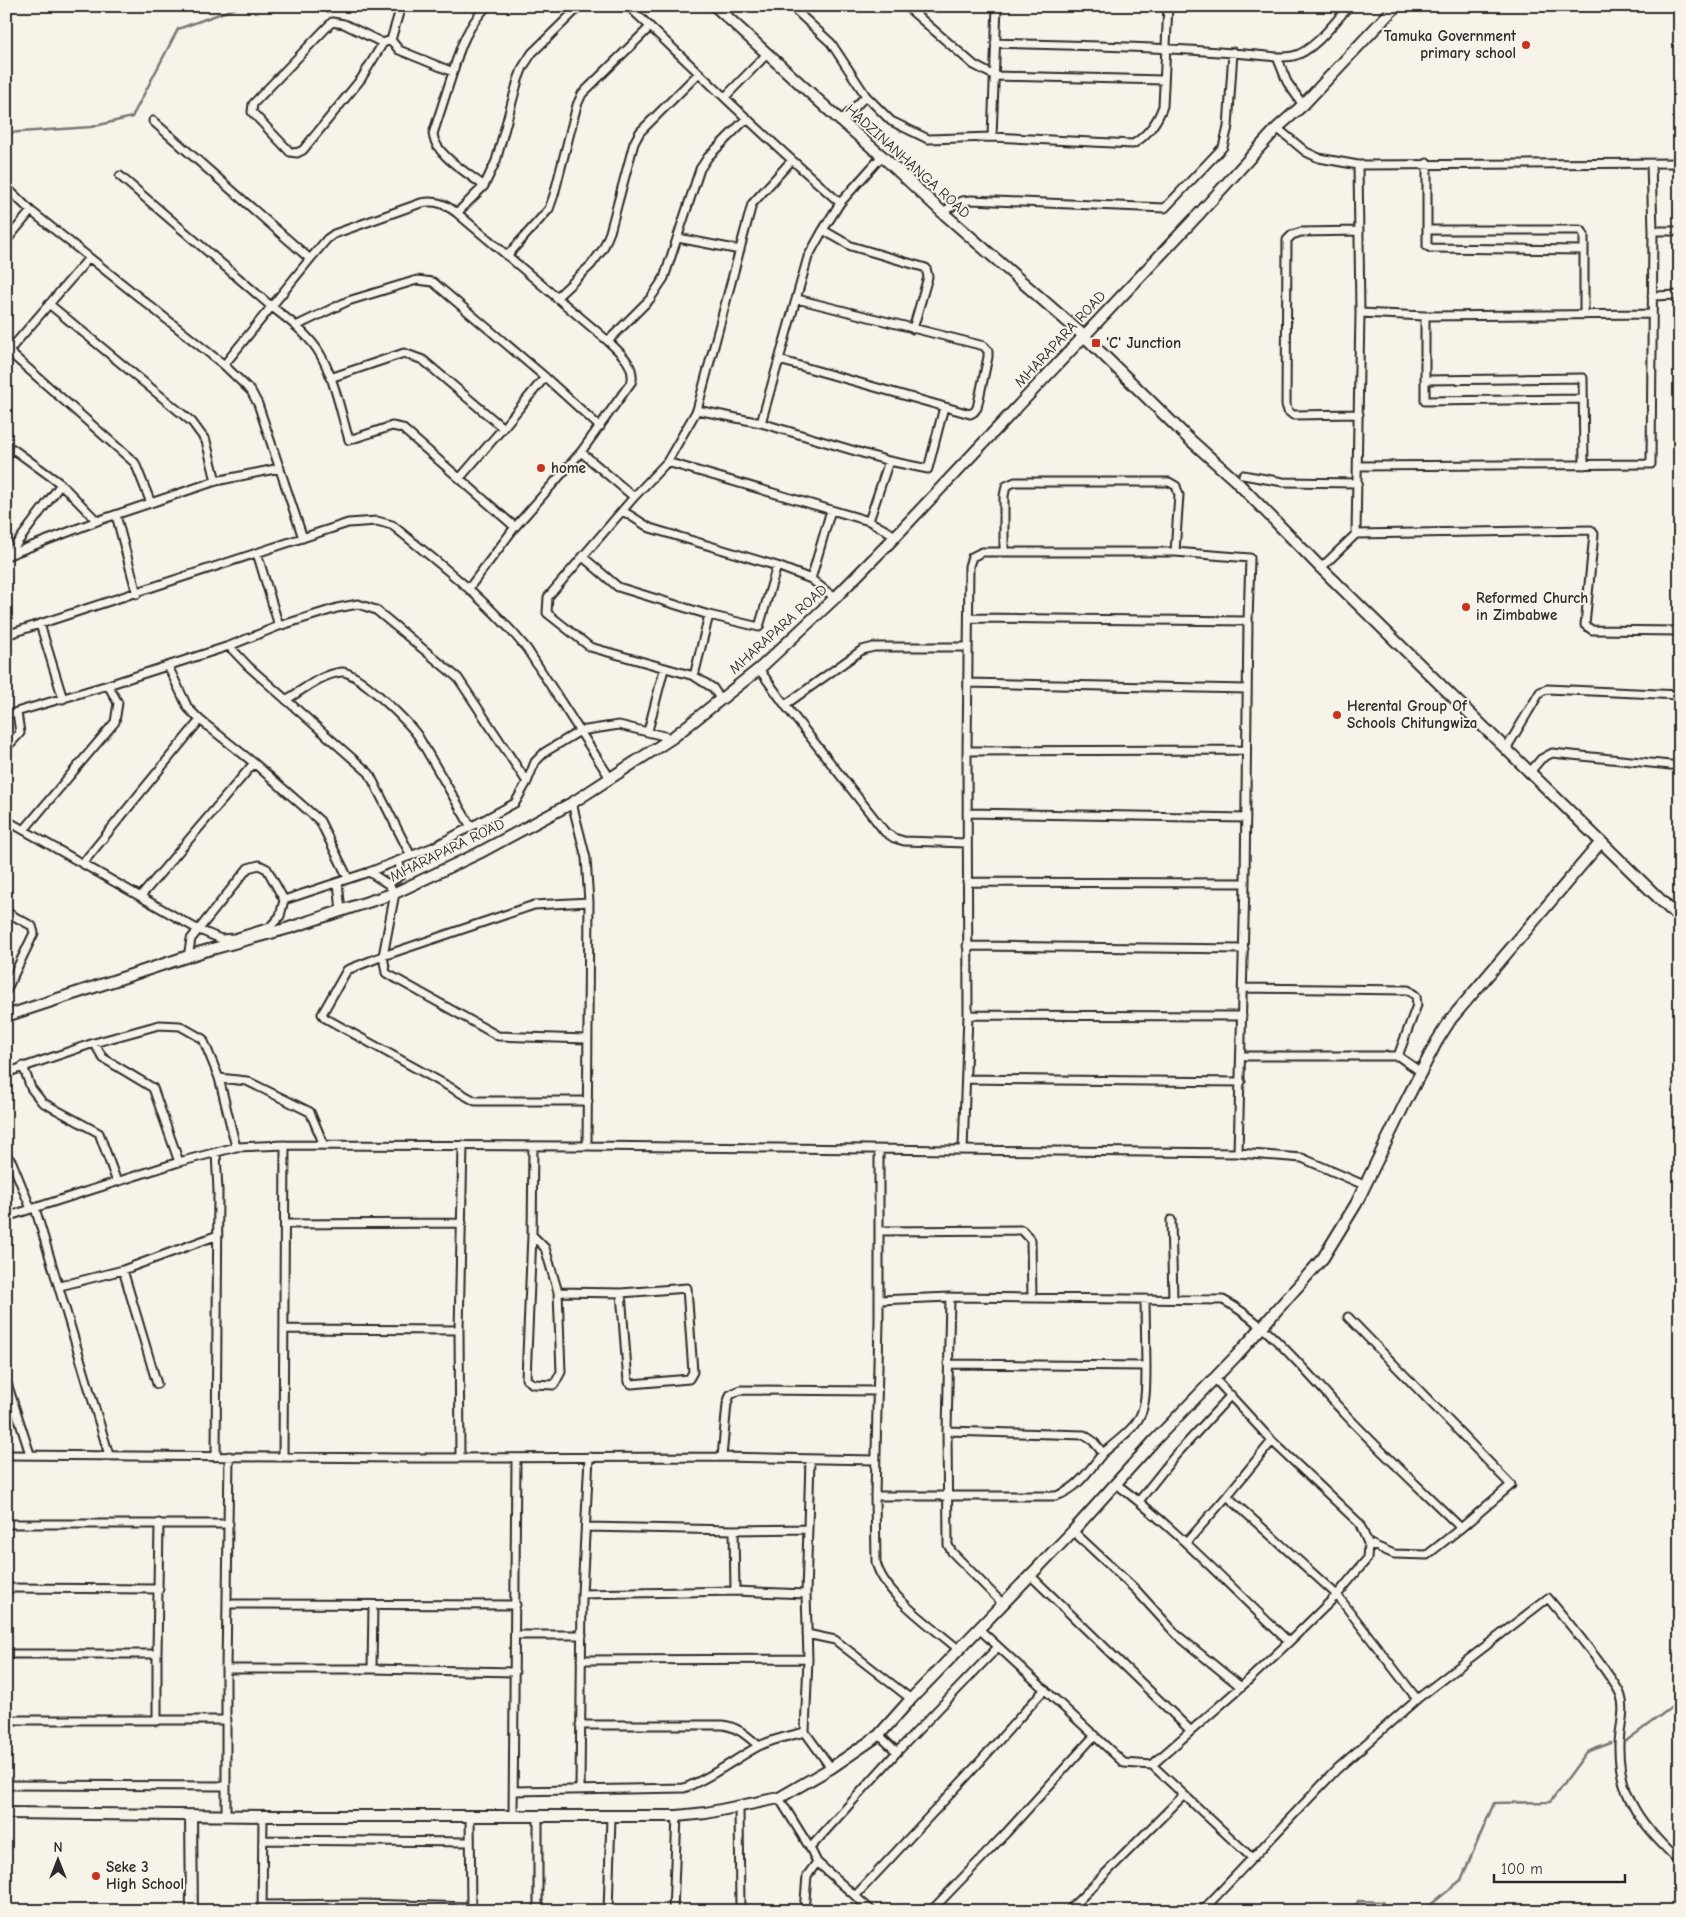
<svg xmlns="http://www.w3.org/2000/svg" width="1686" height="1917" viewBox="0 0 1686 1917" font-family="'Comic Neue',sans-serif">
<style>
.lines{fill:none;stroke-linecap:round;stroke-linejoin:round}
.stream{stroke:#7a7874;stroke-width:2.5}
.street-casing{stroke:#2b2b2b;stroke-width:11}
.secondary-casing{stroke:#2b2b2b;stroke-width:14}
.street{stroke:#f7f3e8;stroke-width:7}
.secondary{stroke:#f7f3e8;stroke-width:10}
.poi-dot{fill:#c8321e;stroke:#f7f3e8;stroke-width:2}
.labels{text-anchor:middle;stroke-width:4;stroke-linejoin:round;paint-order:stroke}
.poi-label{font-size:15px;font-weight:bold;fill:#2b2b2b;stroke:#f7f3e8;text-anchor:start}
.street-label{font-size:15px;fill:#2b2b2b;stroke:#f7f3e8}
</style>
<rect width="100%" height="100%" fill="#f7f3e8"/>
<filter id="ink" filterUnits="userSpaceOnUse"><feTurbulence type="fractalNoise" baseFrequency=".02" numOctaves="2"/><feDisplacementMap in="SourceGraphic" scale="10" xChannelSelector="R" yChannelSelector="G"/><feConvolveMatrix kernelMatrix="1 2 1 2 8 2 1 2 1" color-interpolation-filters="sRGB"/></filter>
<g filter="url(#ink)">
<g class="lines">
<path class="stream" d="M6 133 91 127 132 117 178 29 241 6
M1626 1741 1680 1701
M1353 1911 1358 1901 1382 1902 1388 1911
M1423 1911 1461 1880 1494 1803 1550 1802 1587 1752 1611 1743"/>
<defs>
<path id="street" d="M401 6 391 40 399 50 453 72C460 46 468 26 487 6
M628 6C683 57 736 110 792 160
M791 6 831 43 866 96
M906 6 974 65 995 76 1164 80
M383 43 361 79 303 150 297 153 290 152 252 112 253 104 332 22 344 24 383 43 391 40
M995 43C1089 46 1183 47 1277 57L1287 82 1303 105
M1277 57C1282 57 1288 57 1293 56 1313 52 1335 22 1349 6
M453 72 433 134C435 155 468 173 484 186L457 213
M725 97 767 54
M153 121 310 259
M841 121 866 96 891 121 928 139 992 137 1133 144C1147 136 1158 121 1163 106L1168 6
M1277 128 1306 152 1319 158 1358 165 1680 163
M992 137 997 6
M1427 163V246L1431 248 1584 250
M1358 165 1360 313 1356 534 1591 530 1594 534 1585 625 1592 630 1680 631
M120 176 272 307C288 319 305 332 317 349 334 375 340 410 349 440L392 426 402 428 515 527
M484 186 496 161 518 80 523 67 532 53 580 6
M6 187 31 211 224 365 251 391 258 404 303 538
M840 203 882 156
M942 212 962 201 971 200 1165 208 1223 147 1228 127 1233 52
M823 230 851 246 926 268 928 277 913 329
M1427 230H1579L1582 231 1584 235V315
M1359 231 1301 232 1292 235 1287 240 1286 405 1288 411 1293 415 1359 414
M1653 231H1680
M678 238 740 250
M6 241 31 211
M507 256 549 209 554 195 577 105 582 94 650 27
M1652 296 1680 295
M556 298 591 265 603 249 610 232 634 143 640 132 699 73
M49 304 192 422 206 441 216 481
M1360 313 1425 316 1652 314
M1425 316V401L1583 399
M296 326 348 301 417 280 433 282 545 377
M608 341 650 299 664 278 700 169 708 157 746 119
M8 351 135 463 151 503
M7 353 89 258
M779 360 970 414 974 412 977 408 988 357V351L984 346 797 299
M224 365 310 259 327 239 334 234 421 203C436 200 445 204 457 213L608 341C620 353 634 363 632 381L581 452 515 527 469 588
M330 378 404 353 423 360 503 428 545 377 600 427
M1425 380 1583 378 1584 465
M697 410 761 423
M581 452 634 497
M6 456 13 449 61 484 97 521
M667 462 869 521 896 536
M1358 466 1651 464 1653 231 1651 164
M1243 475 1283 482 1358 483
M460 478 503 428
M623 511 650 528 777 566 811 579 835 598
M116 515 137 594
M869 521 889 461
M1004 552V496L1006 486 1015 482H1169L1176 486 1179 495 1175 552
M257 553 279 626
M9 554 61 484
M6 556 97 521 216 481 280 468
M583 557 618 587 709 615 759 627 777 566
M1321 568 1356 534
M811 579 831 510
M969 618 1248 621
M40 624 63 699
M6 635 348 523 377 521 392 525C440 564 488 601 527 649L610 778
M229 646 248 666 369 773 411 856
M168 666 188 708 200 720 254 763 320 821 348 878
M759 669 785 705 885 832 894 838 904 841 967 843
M694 676 709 615
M968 683 1247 689
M286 700C303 690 321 674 342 672 357 671 408 722 418 736L471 827
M721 700 713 688 694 676 590 647 547 613 548 597 634 497 667 462 697 410 752 204 792 160 840 203 823 230 808 257 761 423 889 461 928 469 944 407
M785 705 862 650 874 647H968
M6 715 108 685 229 646 279 626 337 608 358 604 376 610 458 678 527 782
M648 731 664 669
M6 748 20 733 17 712
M1506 749 1540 692 1547 689 1680 695
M967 751 1246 750
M1530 772 1541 759 1552 753 1680 766
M572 803 586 858 589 902 587 1146
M967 813 1246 818
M6 820 197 929 221 939 234 938 270 927 280 916 284 900 369 872 433 847 515 803 527 782 535 762 545 752 580 731 619 725 672 738
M24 830 115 722 118 703 108 685
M83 863 200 720
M369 872 388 884 395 893 383 956 386 973 498 1036 587 1039
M967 882 1245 883
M338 883 341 910
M388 884 401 875 399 861
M141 896 254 763
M6 912 32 926 34 933 6 991
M967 946 1244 949
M188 957 191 939 248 868 259 865 267 869 284 900
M1243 988 1408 990 1416 996 1417 1005 1398 1056
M968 1015 1242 1016
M94 1043 103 1058 153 1088 179 1162
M1241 1056H1398L1421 1072
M23 1066 31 1088 42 1102 99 1133 117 1182
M6 1073 94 1043 159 1025 180 1026 203 1039 219 1078 236 1147
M219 1078 247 1081 310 1112 324 1145
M966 1079 1241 1082
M588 1101H475L325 1018 322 1014 347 970 383 956 534 905 589 902
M879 1150V1321L875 1496 876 1562C883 1594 933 1627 958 1649
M963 1150 968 1015 967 751 969 566 972 557 982 552H1175L1250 558 1248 621 1245 883 1238 1153
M6 1155 12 1162 31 1209
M35 1208 109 1455
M6 1217 179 1162 236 1147 285 1145 587 1146 1238 1153 1302 1158 1364 1185
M1171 1220 1173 1298
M285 1224 462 1223
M880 1231 1022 1230 1031 1240 1032 1298
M532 1235 526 1379 533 1384 554 1385 561 1372 558 1292 545 1248 532 1235 533 1146
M123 1270 157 1384
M60 1286 123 1270 218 1235
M558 1292 621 1293 687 1288 693 1372 689 1379 632 1384 628 1382 621 1293
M950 1297 947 1431 948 1545 952 1552 1002 1603
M879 1300 950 1297 1223 1300C1269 1324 1311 1378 1347 1416 1384 1455 1423 1491 1461 1528L1511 1485 1348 1317
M284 1329 459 1330
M948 1364 1146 1366 1145 1299
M6 1380 30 1454
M1103 1453C1143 1420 1146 1419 1146 1366
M6 1455 404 1458 722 1457 875 1460
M216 1456 218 1191 216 1153
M283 1457 285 1145
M722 1457 727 1404 730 1395 740 1390 877 1391
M460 1458 459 1330 463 1145
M810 1460 806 1594 808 1659 805 1732 831 1768
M1115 1483C1178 1530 1232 1589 1289 1642
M875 1496H1056C1078 1489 1089 1470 1103 1453L1093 1441 1084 1435 947 1431
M1227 1496 1337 1595 1417 1699 1548 1598C1568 1622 1587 1645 1605 1670 1610 1678 1618 1687 1621 1696 1626 1712 1619 1729 1619 1745 1618 1799 1644 1827 1680 1862
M1139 1501 1174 1457 1231 1395
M6 1524H229
M587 1527 734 1530 807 1529
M734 1530 735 1591
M1073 1531 1136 1590 1177 1635 1241 1687
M1186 1543 1227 1496 1272 1441
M1368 1543 1394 1554 1427 1555 1461 1528
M1030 1575 1190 1730
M6 1588 159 1589
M582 1594 735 1591 806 1594
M227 1604 516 1605
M978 1628 1124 1763 1152 1765 1241 1687 1289 1642 1337 1595 1367 1559 1368 1543 1359 1523 1272 1441 1215 1379
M807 1634 835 1640 911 1699
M516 1635H582
M6 1654H157L159 1523
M157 1654V1721
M581 1660 808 1659
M226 1669H372L515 1672
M372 1669 373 1605
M6 1720H227
M580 1725H723C738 1727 747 1736 759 1746
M897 1752 998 1647
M1152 1765 1252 1858
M6 1785 226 1786
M580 1790 582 1594 589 1457
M514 1791 684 1788C711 1778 732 1761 757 1747 772 1739 789 1736 805 1732
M779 1798 810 1848 817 1862 872 1911
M739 1806 740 1911
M226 1815V1669L229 1456
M513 1816 516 1458
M470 1817 471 1909
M263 1840 470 1842
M810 1848 897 1752 879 1735
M856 1895 967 1776 1045 1689
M262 1905 364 1904 471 1907
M262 1911 263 1816
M538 1911V1817
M608 1911 611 1817
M673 1911 677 1816
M804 1911 807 1876 817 1862
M931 1911 1006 1833 1095 1735
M1068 1911 1183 1796
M1202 1911 1337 1769 1417 1699"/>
<path id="secondary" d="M715 6 841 121 882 156 942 212 1084 336 1187 437 1236 481 1321 568 1680 919
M6 1016 201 952 289 928 395 893 479 853 572 803 672 738 759 669 835 598 890 542 1199 214 1277 128 1303 105 1396 6
M6 1813 263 1816H677L706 1813 779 1798 831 1768 879 1735 911 1699 1073 1531 1154 1441 1237 1355 1323 1258 1356 1204 1407 1099 1437 1041 1451 1019 1601 842
M191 1816 192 1911"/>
</defs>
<use href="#street" class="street-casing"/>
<use href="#secondary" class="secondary-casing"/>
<use href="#street" class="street"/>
<use href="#secondary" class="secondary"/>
</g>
</g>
<g class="poi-dot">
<circle cx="1526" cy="45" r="5"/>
<rect x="1091" y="338" width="10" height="10" rx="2.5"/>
<circle cx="541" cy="468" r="5"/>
<circle cx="1466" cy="607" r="5"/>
<circle cx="1337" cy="715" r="5"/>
<circle cx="96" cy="1876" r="5"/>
</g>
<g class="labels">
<g class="poi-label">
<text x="1516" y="41" text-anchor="end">Tamuka Government<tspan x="1516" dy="17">primary school</tspan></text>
<text x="1106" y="348">'C' Junction</text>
<text x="551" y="473">home</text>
<text x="1476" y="603">Reformed Church<tspan x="1476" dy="17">in Zimbabwe</tspan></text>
<text x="1347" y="711">Herental Group Of<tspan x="1347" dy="17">Schools Chitungwiza</tspan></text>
<text x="106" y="1872">Seke 3<tspan x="106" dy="17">High School</tspan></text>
</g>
<g class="street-label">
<text transform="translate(908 161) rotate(42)" y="5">HADZINANHANGA ROAD</text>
<text transform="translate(1060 339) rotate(-47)" y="5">MHARAPARA ROAD</text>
<text transform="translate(778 629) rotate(-42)" y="5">MHARAPARA ROAD</text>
<text transform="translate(447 850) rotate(-26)" y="5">MHARAPARA ROAD</text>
</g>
</g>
<rect width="1686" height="1917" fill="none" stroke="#f7f3e8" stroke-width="25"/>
<rect x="12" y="12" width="1661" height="1892" fill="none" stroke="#2b2b2b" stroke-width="2" filter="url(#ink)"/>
<g transform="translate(58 1860)" stroke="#f7f3e8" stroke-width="4" paint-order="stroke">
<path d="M0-4L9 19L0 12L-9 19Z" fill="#2b2b2b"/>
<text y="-8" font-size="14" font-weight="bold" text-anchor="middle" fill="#2b2b2b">N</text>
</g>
<path d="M1494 1874v8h131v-8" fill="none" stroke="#2b2b2b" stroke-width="2.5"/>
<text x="1501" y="1874" font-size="15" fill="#2b2b2b" stroke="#f7f3e8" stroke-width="4" paint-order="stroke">100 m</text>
</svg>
